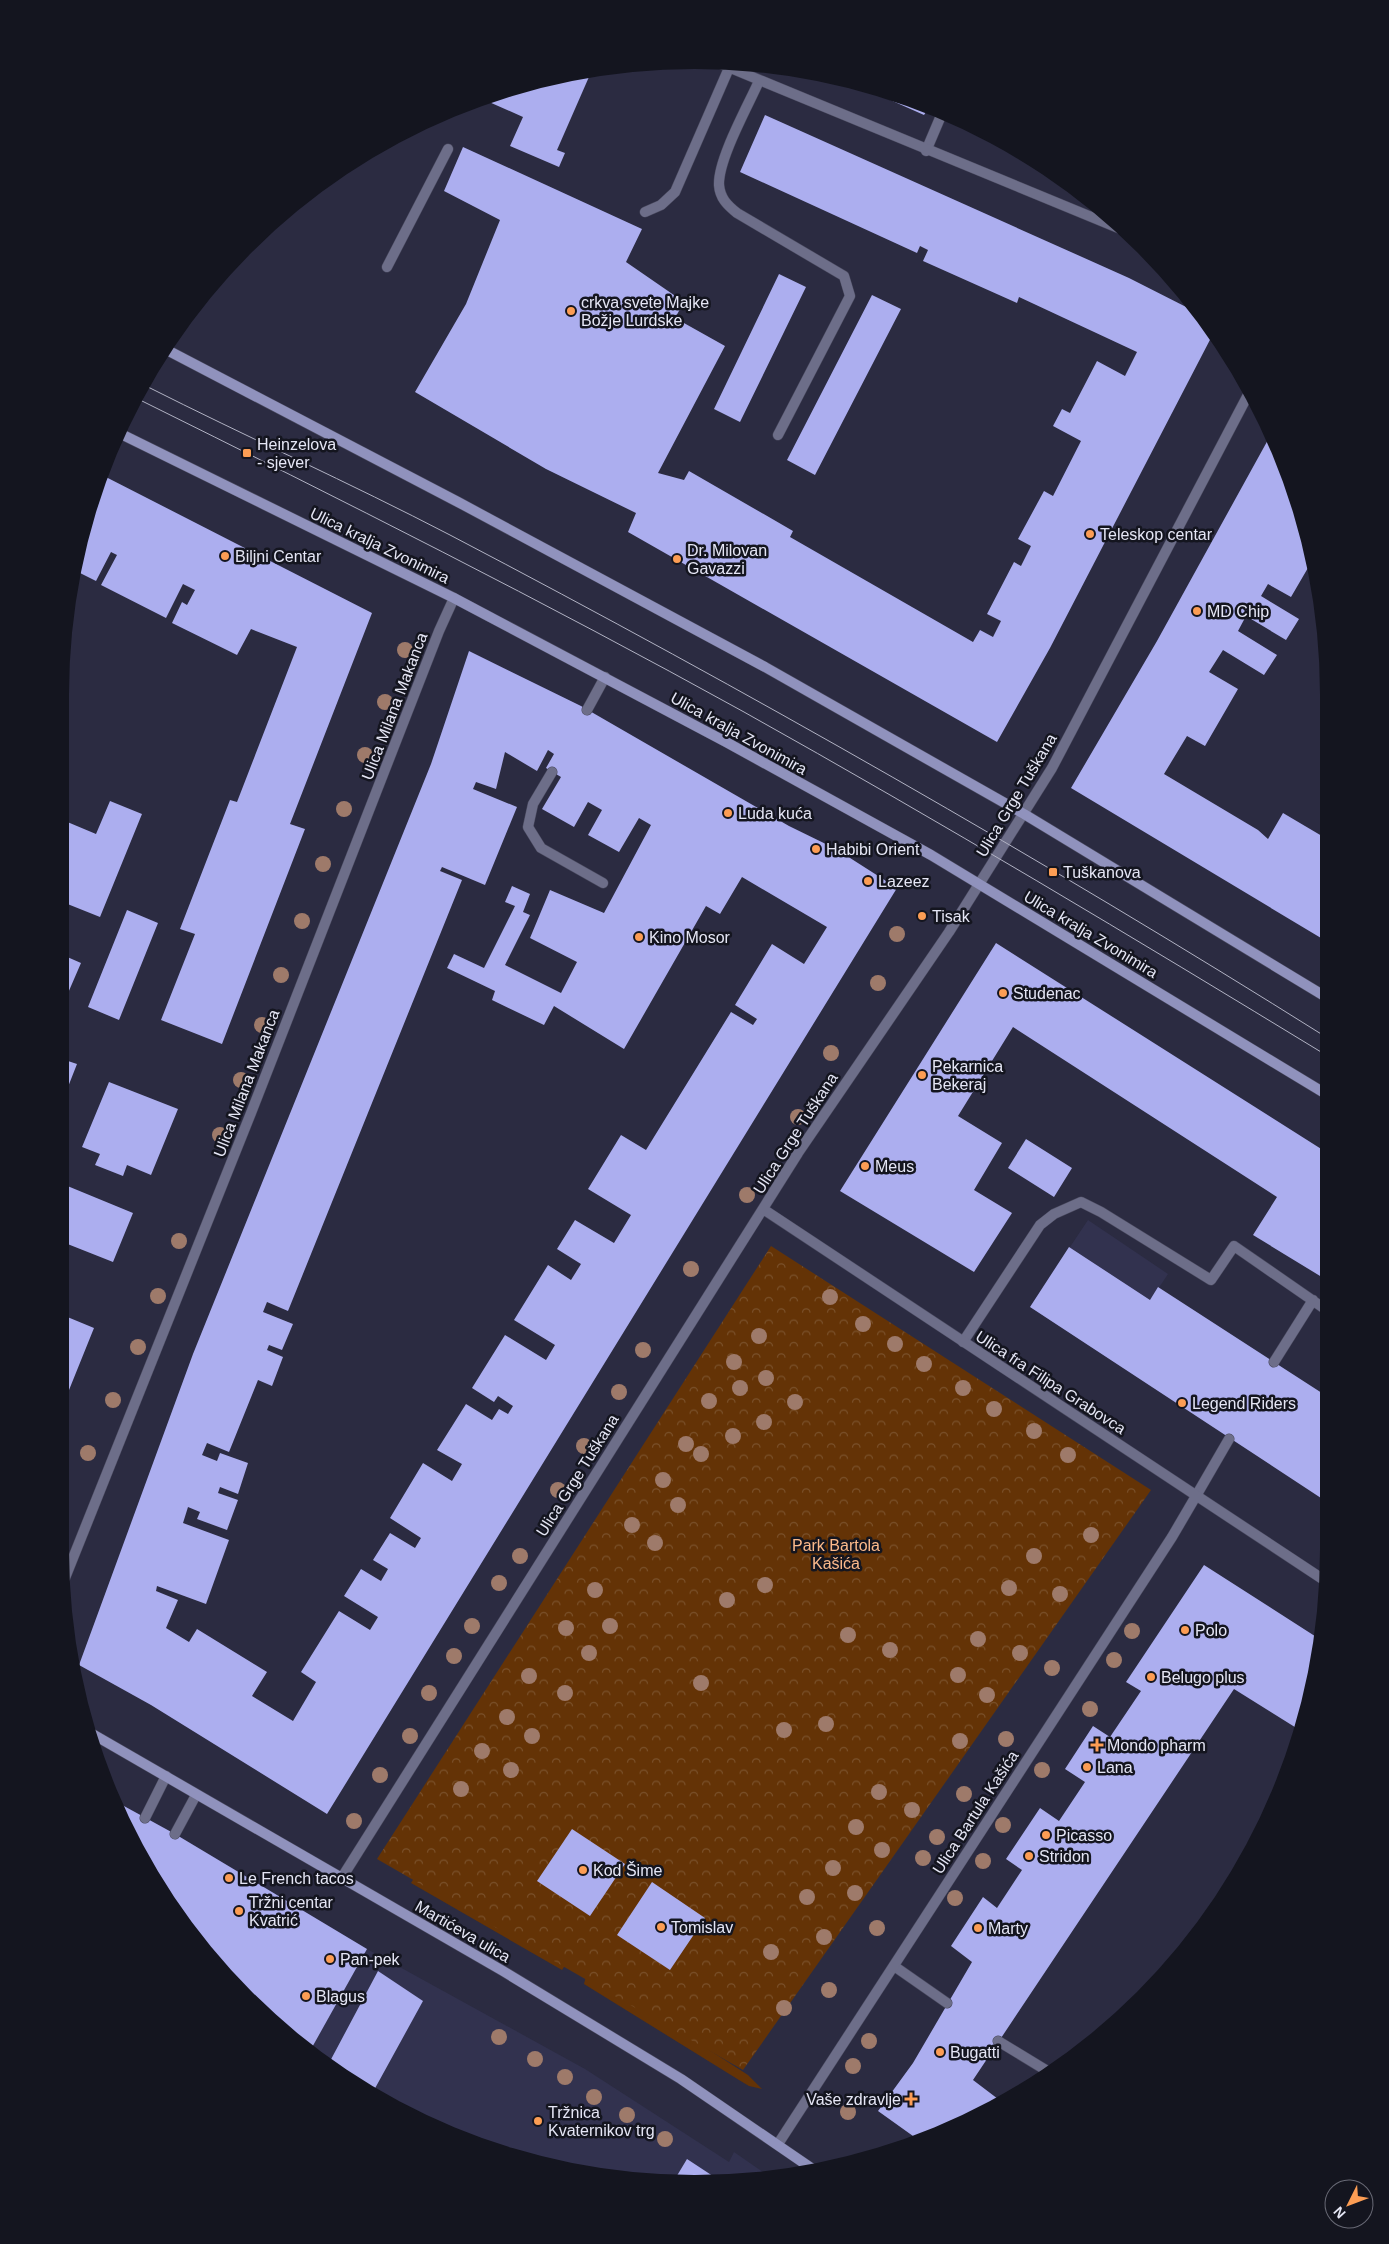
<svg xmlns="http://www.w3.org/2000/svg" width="1389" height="2244" viewBox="0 0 1389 2244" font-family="Helvetica,sans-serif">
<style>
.built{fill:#32324f}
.grass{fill:#643306}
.park{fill:url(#park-crowns)}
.building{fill:#acaeef;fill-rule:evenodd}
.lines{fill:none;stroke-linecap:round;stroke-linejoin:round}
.lane-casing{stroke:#49495e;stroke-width:11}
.street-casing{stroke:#49495e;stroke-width:11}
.secondary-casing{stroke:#49495e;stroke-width:11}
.lane{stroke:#6d6e89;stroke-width:10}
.street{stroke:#6d6e89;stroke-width:10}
.secondary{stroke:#9092bd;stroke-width:10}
.tram{stroke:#b1b2c3;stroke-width:1}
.tree{fill:#9e7a6a}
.poi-dot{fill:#fc9d54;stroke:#14151f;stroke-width:2}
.labels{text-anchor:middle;stroke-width:5;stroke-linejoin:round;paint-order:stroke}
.poi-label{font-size:16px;fill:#e5e6f5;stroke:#14151f;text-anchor:start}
.street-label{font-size:16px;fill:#e5e6f5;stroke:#14151f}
.park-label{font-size:16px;fill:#fcba8b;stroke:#14151f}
</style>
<defs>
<pattern id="park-crowns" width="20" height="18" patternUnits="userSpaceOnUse" patternTransform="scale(1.25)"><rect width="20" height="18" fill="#643306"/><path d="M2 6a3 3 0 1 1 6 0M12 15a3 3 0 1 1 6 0" fill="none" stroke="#7a512b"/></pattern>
</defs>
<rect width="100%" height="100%" fill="#2b2b41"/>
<path class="built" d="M1088 1220 1168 1274 1111 1360 1030 1307Z
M113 1800 175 1834 367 1949 585 2069 729 2162 734 2152 773 2179 694 2184 571 2172 491 2150 342 2077 246 1998 191 1936 126 1830Z"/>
<path class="grass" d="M416 1875 566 1964 562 1970 411 1883Z
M593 1975 748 2075 762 2089 749 2086 739 2080 584 1984 586 1976Z"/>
<path class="park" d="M771 1246 1151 1490 743 2070 377 1859Z"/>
<path class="building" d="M592 70 557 150 565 153 559 167 510 146 523 117 480 98 490 94Z
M843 79 858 82 975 125 1010 147 926 112 924 115Z
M765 115 1129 278 1198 313 1213 334 1050 648 997 742 628 532 636 513 546 469 415 392 466 304 500 220 444 191 463 147 642 229 626 262 684 302 675 318 725 346 658 473 684 480 689 471 793 531 790 537 973 642 980 630 993 637 1001 621 987 614 1014 562 1021 566 1031 546 1018 539 1044 491 1053 496 1081 441 1053 426 1062 409 1070 413 1097 361 1125 376 1137 352 1019 297 1017 303 923 261 928 250 920 246 917 253 740 172Z
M779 274 806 287 740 422 714 409Z
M872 295 901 309 815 475 787 460Z
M1269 438 1307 530 1312 561 1291 597 1268 584 1261 596 1299 619 1286 640 1246 616 1238 631 1277 655 1264 675 1223 650 1209 672 1238 689 1205 746 1187 736 1164 774 1258 830 1268 839 1283 813 1327 839 1326 941 1071 788 1157 641Z
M102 475 372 613 290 824 305 829 222 1044 161 1020 195 934 180 929 230 800 237 802 297 647 251 629 237 655 172 623 182 602 187 605 195 590 183 584 166 618 101 585 117 555 111 552 96 581 76 571Z
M469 651 581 706 789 826 836 849 897 888 327 1814 151 1705 79 1665 193 1354 431 764ZM548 750 554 754 546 768 561 777 542 809 574 827 588 802 602 810 588 835 619 852 639 818 651 825 604 913 550 890 530 938 577 962 561 993 505 965 530 915 523 912 530 894 512 886 505 902 515 906 484 968 454 954 447 968 495 991 492 1000 544 1025 554 1006 624 1049 706 906 720 914 742 877 827 927 804 964 772 944 735 1005 757 1019 753 1025 731 1012 646 1150 621 1135 588 1189 631 1215 614 1243 575 1220 557 1249 581 1264 571 1280 548 1265 514 1320 555 1345 546 1360 505 1335 472 1388 494 1402 498 1396 513 1406 508 1414 499 1409 492 1420 466 1404 437 1450 462 1464 452 1481 423 1463 390 1518 421 1538 415 1548 390 1533 373 1560 388 1569 381 1581 361 1569 344 1596 378 1617 370 1630 339 1611 301 1672 316 1682 293 1721 252 1696 267 1672 197 1629 189 1642 166 1628 178 1600 156 1591 157 1586 206 1604 229 1540 183 1523 188 1507 200 1512 197 1519 227 1530 238 1500 218 1493 220 1487 238 1494 248 1463 220 1453 217 1461 202 1455 207 1443 229 1452 258 1380 272 1386 283 1357 267 1350 269 1345 282 1350 293 1324 263 1312 267 1302 288 1311 462 880 440 871 442 867 485 885 517 807 473 789 476 782 496 789 505 752 537 771Z
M110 801 142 814 100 917 65 903V821L96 834Z
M127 910 158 923 119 1020 88 1007Z
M996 943 1326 1152 1325 1279 1253 1235 1277 1197 1013 1027 958 1116 1002 1143 974 1190 1012 1213 974 1272 840 1191Z
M65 956 81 963 65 1000Z
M65 1060 77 1064 66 1092H65Z
M109 1082 178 1109 151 1175 127 1165 123 1176 95 1165 100 1154 82 1147Z
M1026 1139 1072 1168 1054 1197 1008 1168Z
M65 1185 133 1213 113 1262 65 1243Z
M1069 1247 1150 1300 1158 1287 1325 1395 1324 1500 1030 1307Z
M65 1316 94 1328 67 1395H65Z
M1204 1565 1321 1640 1298 1729 1234 1689 973 2080 1002 2102 975 2118 920 2141 878 2111 913 2063 972 1962 951 1946 983 1897 997 1908 1022 1870 1006 1859 1040 1808 1059 1821 1085 1782 1065 1769 1093 1726 1110 1737 1141 1691 1126 1682Z
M113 1800 175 1834 367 1949 310 2051 246 1998 191 1936 126 1830Z
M572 1829 625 1864 590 1916 537 1881Z
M652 1882 705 1918 670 1970 617 1935Z
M378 1971 423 2001 373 2092 342 2077 328 2065Z
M687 2159 722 2182 694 2184 682 2183 675 2179Z"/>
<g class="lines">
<defs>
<path id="lane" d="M759 81C748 106 718 159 719 185 720 198 727 205 737 213L844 276 850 296 778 435
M926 151 940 118
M645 212 661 205 675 192 729 68
M387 267 448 149
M587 710 605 677
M552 772 533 804 528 827 541 848 603 883
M963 1342 1040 1225 1054 1214 1081 1202 1101 1212 1211 1280 1234 1246 1325 1309
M1274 1362 1313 1300
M1196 1496 1229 1439
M145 1818 166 1776
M175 1834 196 1795
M894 1966 947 2003
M998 2041 1049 2072"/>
<path id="street" d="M716 62 1123 230
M763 1209 1324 1580
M65 1578 251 1113 439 631 454 598
M341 1879 798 1153 949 932 1052 768 1250 391
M778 2144 1172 1537 1196 1496"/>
<path id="secondary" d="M167 350 458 502 765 667 1024 814 1326 997
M119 433 454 598 726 742 931 855 1326 1094
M89 1732 503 1971 681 2079 814 2170"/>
</defs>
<use href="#lane" class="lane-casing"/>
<use href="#street" class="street-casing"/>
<use href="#secondary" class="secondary-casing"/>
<use href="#lane" class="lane"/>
<use href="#street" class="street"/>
<use href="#secondary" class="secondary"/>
<path class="tram" d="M146 386C247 437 350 483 450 535 748 691 1041 858 1326 1037
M138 399C342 500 545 602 744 712 941 822 1134 938 1326 1055"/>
</g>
<g class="tree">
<circle cx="405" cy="650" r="8"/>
<circle cx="385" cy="702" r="8"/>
<circle cx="365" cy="755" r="8"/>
<circle cx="344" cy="809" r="8"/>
<circle cx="323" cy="864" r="8"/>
<circle cx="302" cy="921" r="8"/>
<circle cx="897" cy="934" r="8"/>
<circle cx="281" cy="975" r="8"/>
<circle cx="878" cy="983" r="8"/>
<circle cx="262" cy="1025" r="8"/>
<circle cx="831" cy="1053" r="8"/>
<circle cx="241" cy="1080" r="8"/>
<circle cx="798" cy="1117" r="8"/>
<circle cx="220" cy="1135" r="8"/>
<circle cx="747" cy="1195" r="8"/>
<circle cx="179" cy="1241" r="8"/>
<circle cx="691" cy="1269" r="8"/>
<circle cx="158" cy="1296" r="8"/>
<circle cx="830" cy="1297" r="8"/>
<circle cx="863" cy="1324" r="8"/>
<circle cx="759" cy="1336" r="8"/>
<circle cx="895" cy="1344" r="8"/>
<circle cx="138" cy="1347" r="8"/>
<circle cx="643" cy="1350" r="8"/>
<circle cx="734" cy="1362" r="8"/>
<circle cx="924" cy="1364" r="8"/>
<circle cx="766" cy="1378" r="8"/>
<circle cx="740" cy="1388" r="8"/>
<circle cx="963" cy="1388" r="8"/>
<circle cx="619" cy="1392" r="8"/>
<circle cx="113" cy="1400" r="8"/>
<circle cx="709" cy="1401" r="8"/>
<circle cx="795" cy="1402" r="8"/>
<circle cx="994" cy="1409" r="8"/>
<circle cx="764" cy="1422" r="8"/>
<circle cx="1034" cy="1431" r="8"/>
<circle cx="733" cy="1436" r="8"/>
<circle cx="686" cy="1444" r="8"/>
<circle cx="584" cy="1446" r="8"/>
<circle cx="88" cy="1453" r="8"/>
<circle cx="701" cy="1454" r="8"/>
<circle cx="1068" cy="1455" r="8"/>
<circle cx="663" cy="1480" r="8"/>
<circle cx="558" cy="1490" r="8"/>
<circle cx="678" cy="1505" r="8"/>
<circle cx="632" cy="1525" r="8"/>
<circle cx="1091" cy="1535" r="8"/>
<circle cx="655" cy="1543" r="8"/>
<circle cx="520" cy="1556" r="8"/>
<circle cx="1034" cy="1556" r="8"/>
<circle cx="499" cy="1583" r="8"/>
<circle cx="765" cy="1585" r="8"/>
<circle cx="1009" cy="1588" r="8"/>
<circle cx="595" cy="1590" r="8"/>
<circle cx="1060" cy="1594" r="8"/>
<circle cx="727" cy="1600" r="8"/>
<circle cx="472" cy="1626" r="8"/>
<circle cx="610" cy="1626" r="8"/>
<circle cx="566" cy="1628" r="8"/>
<circle cx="1132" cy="1631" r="8"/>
<circle cx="848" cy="1635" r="8"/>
<circle cx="978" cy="1639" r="8"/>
<circle cx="890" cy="1650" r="8"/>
<circle cx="589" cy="1653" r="8"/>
<circle cx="1020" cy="1653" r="8"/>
<circle cx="454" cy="1656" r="8"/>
<circle cx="1114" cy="1660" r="8"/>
<circle cx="1052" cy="1668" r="8"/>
<circle cx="958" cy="1675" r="8"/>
<circle cx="529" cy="1676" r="8"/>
<circle cx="701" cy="1683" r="8"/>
<circle cx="429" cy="1693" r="8"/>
<circle cx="565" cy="1693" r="8"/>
<circle cx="987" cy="1695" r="8"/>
<circle cx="1090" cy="1709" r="8"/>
<circle cx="507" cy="1717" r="8"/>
<circle cx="826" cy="1724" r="8"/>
<circle cx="784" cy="1730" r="8"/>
<circle cx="410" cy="1736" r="8"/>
<circle cx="532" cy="1736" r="8"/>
<circle cx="1006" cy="1739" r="8"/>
<circle cx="960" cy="1741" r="8"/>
<circle cx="482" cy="1751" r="8"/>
<circle cx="511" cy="1770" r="8"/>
<circle cx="1042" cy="1770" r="8"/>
<circle cx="380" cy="1775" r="8"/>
<circle cx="461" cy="1789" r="8"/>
<circle cx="879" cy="1792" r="8"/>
<circle cx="964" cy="1794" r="8"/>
<circle cx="912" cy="1810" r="8"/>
<circle cx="354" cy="1821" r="8"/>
<circle cx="1003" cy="1825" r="8"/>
<circle cx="856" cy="1827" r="8"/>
<circle cx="937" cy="1837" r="8"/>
<circle cx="882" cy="1850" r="8"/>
<circle cx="923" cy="1858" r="8"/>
<circle cx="983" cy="1861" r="8"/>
<circle cx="833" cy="1868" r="8"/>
<circle cx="855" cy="1893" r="8"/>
<circle cx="807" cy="1897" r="8"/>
<circle cx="955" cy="1898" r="8"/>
<circle cx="877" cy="1928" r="8"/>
<circle cx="824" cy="1937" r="8"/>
<circle cx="771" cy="1952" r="8"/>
<circle cx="829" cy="1990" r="8"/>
<circle cx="784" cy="2008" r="8"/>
<circle cx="499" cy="2037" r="8"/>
<circle cx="869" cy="2041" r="8"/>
<circle cx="535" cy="2059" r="8"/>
<circle cx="853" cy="2066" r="8"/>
<circle cx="565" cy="2077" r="8"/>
<circle cx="594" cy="2097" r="8"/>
<circle cx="848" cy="2112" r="8"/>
<circle cx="627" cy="2115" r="8"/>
<circle cx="665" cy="2139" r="8"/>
</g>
<g class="poi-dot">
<circle cx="571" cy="311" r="5"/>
<rect x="242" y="448" width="10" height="10" rx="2.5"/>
<circle cx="1090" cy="534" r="5"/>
<circle cx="225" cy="556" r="5"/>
<circle cx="677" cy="559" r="5"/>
<circle cx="1197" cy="611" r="5"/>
<circle cx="728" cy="813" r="5"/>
<circle cx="816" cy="849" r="5"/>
<rect x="1048" y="867" width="10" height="10" rx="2.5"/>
<circle cx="868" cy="881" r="5"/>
<circle cx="922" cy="916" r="5"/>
<circle cx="639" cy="937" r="5"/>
<circle cx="1003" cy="993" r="5"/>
<circle cx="922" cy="1075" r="5"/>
<circle cx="865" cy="1166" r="5"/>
<circle cx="1182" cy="1403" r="5"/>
<circle cx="1185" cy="1630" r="5"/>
<circle cx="1151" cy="1677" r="5"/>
<path d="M1094.5 1737.5h5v5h5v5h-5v5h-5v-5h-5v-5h5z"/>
<circle cx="1087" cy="1767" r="5"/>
<circle cx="1046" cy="1835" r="5"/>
<circle cx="1029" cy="1856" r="5"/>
<circle cx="583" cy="1870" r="5"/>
<circle cx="229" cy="1878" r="5"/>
<circle cx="239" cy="1911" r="5"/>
<circle cx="661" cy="1927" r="5"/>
<circle cx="978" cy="1928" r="5"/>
<circle cx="330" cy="1959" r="5"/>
<circle cx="306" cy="1996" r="5"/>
<circle cx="940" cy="2052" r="5"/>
<path d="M908.5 2091.5h5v5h5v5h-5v5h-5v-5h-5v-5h5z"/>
<circle cx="538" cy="2121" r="5"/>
</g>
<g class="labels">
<g class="poi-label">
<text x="581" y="308">crkva svete Majke<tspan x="581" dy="18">Božje Lurdske</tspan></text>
<text x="257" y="450">Heinzelova<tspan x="257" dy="18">- sjever</tspan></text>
<text x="1100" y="540">Teleskop centar</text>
<text x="687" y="556">Dr. Milovan<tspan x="687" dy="18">Gavazzi</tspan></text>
<text x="235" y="562">Biljni Centar</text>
<text x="1207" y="617">MD Chip</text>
<text x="738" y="819">Luda kuća</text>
<text x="826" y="855">Habibi Orient</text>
<text x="1063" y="878">Tuškanova</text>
<text x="878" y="887">Lazeez</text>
<text x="932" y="922">Tisak</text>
<text x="649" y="943">Kino Mosor</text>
<text x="1013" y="999">Studenac</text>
<text x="932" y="1072">Pekarnica<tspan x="932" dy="18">Bekeraj</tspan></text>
<text x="875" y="1172">Meus</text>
<text x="1192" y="1409">Legend Riders</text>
<text x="1195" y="1636">Polo</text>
<text x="1161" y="1683">Belugo plus</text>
<text x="1107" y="1751">Mondo pharm</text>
<text x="1097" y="1773">Lana</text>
<text x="1056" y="1841">Picasso</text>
<text x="1039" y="1862">Stridon</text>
<text x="593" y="1876">Kod Šime</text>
<text x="239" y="1884">Le French tacos</text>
<text x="249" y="1908">Tržni centar<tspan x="249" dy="18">Kvatrić</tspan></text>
<text x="671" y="1933">Tomislav</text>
<text x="988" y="1934">Marty</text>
<text x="340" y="1965">Pan-pek</text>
<text x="316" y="2002">Blagus</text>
<text x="950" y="2058">Bugatti</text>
<text x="901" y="2105" text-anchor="end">Vaše zdravlje</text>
<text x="548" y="2118">Tržnica<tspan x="548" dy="18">Kvaternikov trg</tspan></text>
</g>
<g class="street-label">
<text transform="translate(380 545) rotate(26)" y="6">Ulica kralja Zvonimira</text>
<text transform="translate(394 706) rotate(-69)" y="6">Ulica Milana Makanca</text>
<text transform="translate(739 733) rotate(29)" y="6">Ulica kralja Zvonimira</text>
<text transform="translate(1016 795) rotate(-59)" y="6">Ulica Grge Tuškana</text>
<text transform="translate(1091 934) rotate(31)" y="6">Ulica kralja Zvonimira</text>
<text transform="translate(246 1083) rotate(-69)" y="6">Ulica Milana Makanca</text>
<text transform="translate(795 1133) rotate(-57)" y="6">Ulica Grge Tuškana</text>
<text transform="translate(1051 1382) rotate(33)" y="6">Ulica fra Filipa Grabovca</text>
<text transform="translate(577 1475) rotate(-58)" y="6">Ulica Grge Tuškana</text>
<text transform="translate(975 1812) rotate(-57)" y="6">Ulica Bartula Kašića</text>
<text transform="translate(463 1931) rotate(30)" y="6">Martićeva ulica</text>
</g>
<g class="park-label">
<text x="836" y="1551">Park Bartola<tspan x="836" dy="18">Kašića</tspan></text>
</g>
</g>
<path d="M0 0H1389V2244H0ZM694 69H695A625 625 0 0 1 1320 694V1550A625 625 0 0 1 695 2175H694A625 625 0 0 1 69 1550V694A625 625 0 0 1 694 69Z" fill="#14151f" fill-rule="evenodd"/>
<g transform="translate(1349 2204) rotate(228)"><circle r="24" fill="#14151f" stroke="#686975"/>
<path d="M0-4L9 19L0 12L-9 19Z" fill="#fc9d54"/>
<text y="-8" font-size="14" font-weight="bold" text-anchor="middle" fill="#e5e6f5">N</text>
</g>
</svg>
